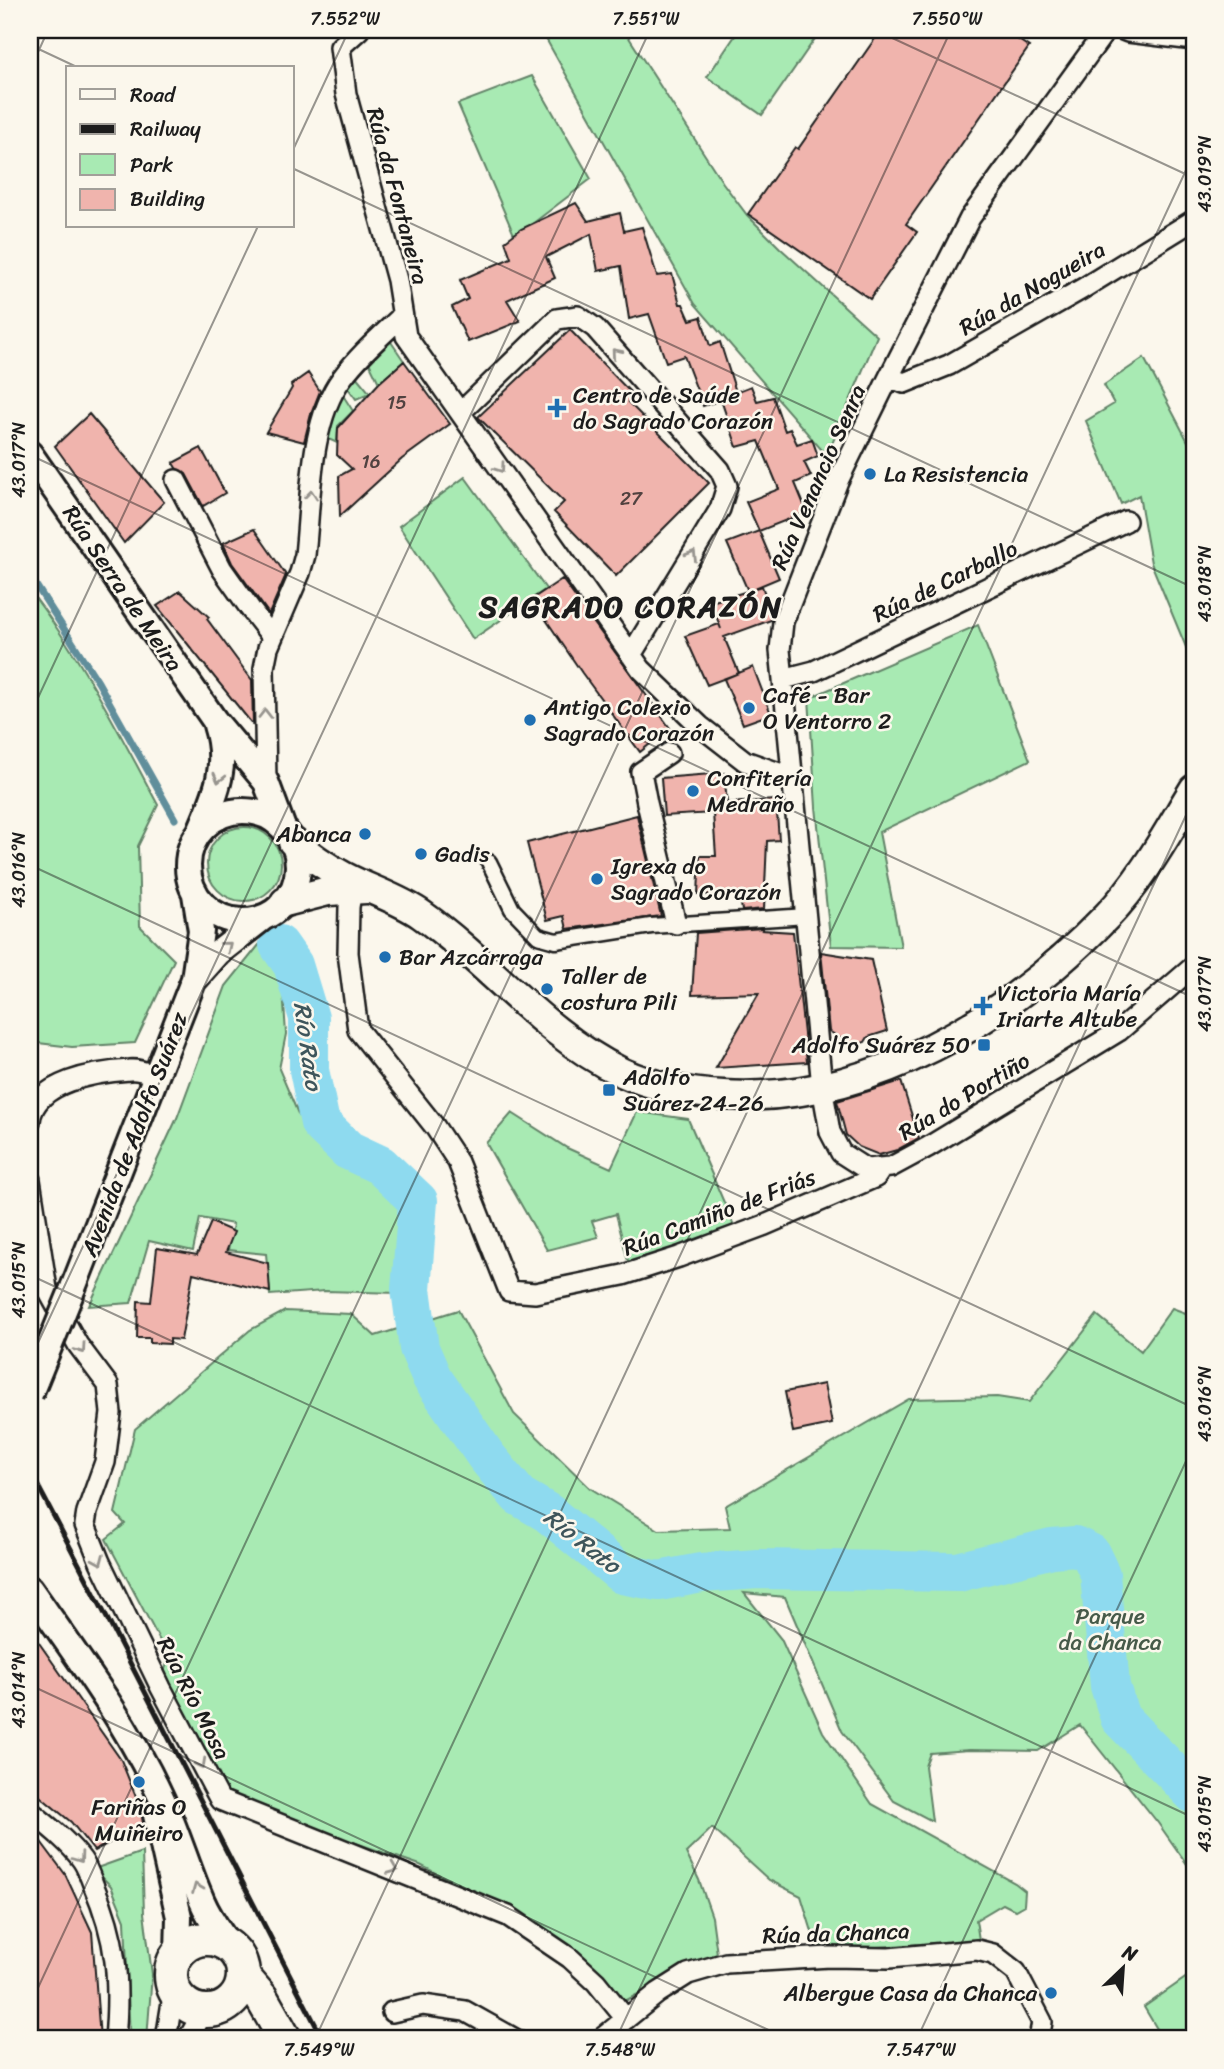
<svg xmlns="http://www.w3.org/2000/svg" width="1224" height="2069" viewBox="0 0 1224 2069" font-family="Sriracha,sans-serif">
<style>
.green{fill:#a8eab3;stroke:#628368;stroke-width:2}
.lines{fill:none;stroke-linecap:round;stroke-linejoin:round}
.stream{stroke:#608e9b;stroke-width:7}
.river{stroke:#8edaef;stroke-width:40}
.building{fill:#f0b4ad;stroke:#1c1c1c;stroke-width:2}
.pedestrian-casing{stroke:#1c1c1c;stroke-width:19}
.minor-casing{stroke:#1c1c1c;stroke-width:24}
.tertiary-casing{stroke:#1c1c1c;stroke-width:30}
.secondary-casing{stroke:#1c1c1c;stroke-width:33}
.primary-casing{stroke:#1c1c1c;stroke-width:37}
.pedestrian{stroke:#fbf7ec;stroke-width:14}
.minor{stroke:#fbf7ec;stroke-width:19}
.tertiary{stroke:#fbf7ec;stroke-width:24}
.secondary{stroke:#fbf7ec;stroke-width:28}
.primary{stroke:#fbf7ec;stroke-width:32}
.rail{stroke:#1c1c1c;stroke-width:5}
.tertiary-bridge-casing{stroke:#1c1c1c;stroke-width:30;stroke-linecap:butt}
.tertiary-bridge{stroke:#fbf7ec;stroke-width:24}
.oneway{stroke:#97948e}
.ticks{fill:none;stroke:#1c1c1c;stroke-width:2;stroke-opacity:0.45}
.poi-dot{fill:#1f6fb2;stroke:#fbf7ec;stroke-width:2.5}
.labels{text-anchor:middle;stroke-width:5;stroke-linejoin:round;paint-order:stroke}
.number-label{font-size:19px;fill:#514240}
.street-label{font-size:23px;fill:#1c1c1c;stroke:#fbf7ec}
.poi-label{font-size:23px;fill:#1c1c1c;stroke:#fbf7ec;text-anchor:start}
.park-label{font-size:23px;fill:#465a49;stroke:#fbf7ec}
.water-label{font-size:24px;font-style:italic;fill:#3e555b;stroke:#fbf7ec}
.district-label{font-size:30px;font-weight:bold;letter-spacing:2px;fill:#1c1c1c;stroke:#fbf7ec}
.neatline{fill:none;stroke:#1c1c1c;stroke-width:2.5}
.ticks-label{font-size:18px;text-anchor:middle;fill:#1c1c1c}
</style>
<rect width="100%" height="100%" fill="#fbf7ec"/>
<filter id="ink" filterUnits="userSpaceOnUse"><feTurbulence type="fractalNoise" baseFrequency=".0143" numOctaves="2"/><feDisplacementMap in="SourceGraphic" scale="14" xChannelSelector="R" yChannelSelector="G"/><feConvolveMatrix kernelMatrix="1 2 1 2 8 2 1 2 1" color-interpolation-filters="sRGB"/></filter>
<g filter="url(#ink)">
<path class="green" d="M541 30H630L626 33 723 183 747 215 780 248 877 336 827 456 695 304Z
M739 30H821L762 115 707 77Z
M532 76 591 179 515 237 458 104Z
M385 333 404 361 379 383 364 352Z
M1144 358 1194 453V642L1188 652 1151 563 1139 495 1121 504 1086 421 1114 404 1104 385Z
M350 369 370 393 356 399 341 378Z
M337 386 353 411 338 426 337 443 324 437Z
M465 477 546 589 473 639 399 526Z
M30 591C81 657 119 732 158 805L138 846 140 926 174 960 135 1043 72 1047 30 1042Z
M978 625 1030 760 879 832 901 947 831 946 816 807 809 698Z
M207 864a37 37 0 1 1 74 0a37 37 0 1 1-74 0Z
M263 940 278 952 281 959 286 1034 279 1069 299 1116 392 1182 410 1204C407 1234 398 1263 398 1293L325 1291 270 1295 266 1254 228 1250 233 1224 200 1218 193 1251 149 1241 131 1303 89 1306 177 1118 226 986Z
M637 1112 688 1119 735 1228 629 1265 616 1214 592 1221 598 1237 547 1250 486 1143 512 1113 567 1148 611 1168Z
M1172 1308 1194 1316V1874L1158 1823 1080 1725 1038 1751 969 1750 930 1753 925 1766 932 1821 894 1801 842 1731 785 1597 744 1593 781 1639 823 1732 872 1804 1015 1883 1025 1891 1024 1905 1015 1910 1003 1904 976 1920 979 1940 818 1951 801 1896 769 1880 712 1828 686 1853 699 1880 712 1917 718 1961H700L625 2001 583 1964 515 1913 420 1865 228 1799 163 1675 169 1658 106 1539 125 1524 115 1513 135 1429 250 1330 285 1311 351 1314 375 1336 458 1310 514 1414 590 1488 659 1530 730 1528 725 1506 909 1399 997 1397 1029 1402 1097 1315 1141 1351Z
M142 1852 144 1913 152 1974 147 2039H130L125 1920 111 1886 94 1869Z
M1194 1972V2039H1163L1144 2007Z"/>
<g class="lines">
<path class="stream" d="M30 576 98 682 175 819"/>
<path class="river" d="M279 945 293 965 309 1018V1070L320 1123 348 1150 380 1165 418 1201 411 1289 419 1348 432 1378 486 1456 519 1496 548 1513 622 1574 659 1581 701 1573 758 1569 958 1572 1052 1548 1075 1546 1090 1553 1100 1574 1110 1686 1120 1718 1194 1794"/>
</g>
<path class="building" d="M881 30H1004L1029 47 906 224 917 232 870 299 748 214 795 147 798 149Z
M576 203 588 221 620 213 624 231 642 227 657 276 672 274 680 304H683L690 320 701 317 710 346 720 342 736 392 751 386 757 401 773 397 785 431 790 429 797 444 812 439 818 456 804 462 811 476 795 483 807 512 759 531 746 502 779 489 759 441 737 447 721 400 703 406 684 356 666 362 649 314 629 319 621 266 598 271 591 234 546 257 555 278 507 300 520 321 468 342 452 307 468 299 460 280 511 258 505 241 521 229Z
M570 330 634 396 628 402 709 483 616 576 554 512 564 502 478 417Z
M404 361 450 424 402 459 340 516 339 476 352 469 337 455 338 428 379 383Z
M308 373 320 391 311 414 304 442 266 432 292 388 291 385Z
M89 414 164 502 124 543 55 446Z
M201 448 225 493 203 506 186 474 176 468 173 463Z
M254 529 286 575 269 614 232 563 223 543Z
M759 531 779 578 755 588 762 586 772 615 771 620 724 637 739 673 707 685 685 636 719 624 721 629 711 602 748 591 727 543Z
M562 579 670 728 640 752 582 673 532 599Z
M180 591 209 617 207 619 252 680 253 725 157 606Z
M753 667 771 714 743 724 724 679Z
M724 773 727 803 776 800 779 840 767 841 764 909 742 911 740 896 698 894 700 856H716L713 813 664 816 661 778Z
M637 815 661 916 567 929 564 916 547 920 527 843Z
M763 928 762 930 793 932 807 1062 716 1068 759 993 692 995 696 933Z
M821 952 871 960 887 1031 868 1037 865 1042 852 1046 829 1031Z
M901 1081 919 1138 897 1150 879 1155 859 1147 846 1135 837 1101Z
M211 1222 234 1232 226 1252 268 1263 270 1292 193 1273 181 1340 170 1339V1344L150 1343V1338H137L138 1301 151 1302 157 1248 197 1255Z
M824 1384 832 1424 793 1432 785 1392Z
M30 1630 121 1760 142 1812 143 1825 94 1851 71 1822 30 1788Z
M30 1827 65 1874 92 1932 100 2039H30Z"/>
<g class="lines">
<defs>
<path id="pedestrian" d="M489 862 512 909 538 936 556 941 651 926 807 916"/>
<path id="minor" d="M359 30 340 47 346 94 397 280 406 336 641 669 700 726 745 761 793 778
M1106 30 970 218 889 377 838 481 783 622 780 650 783 679 822 1087 830 1132 841 1153 866 1169 891 1167 928 1147 1119 1031 1194 966
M1123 30 1128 32 1194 40
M889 377 904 383 949 365 1082 289 1194 220
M461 412 557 319 578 316 595 328 720 470 727 486 720 509 631 655
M176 480 222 569 251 610 272 637
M783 679 814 671 1126 521
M669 753 641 772 647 803 676 924
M266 782 264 668 268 648 300 573 305 555C311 501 309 422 342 378 359 355 381 336 402 316
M352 889 349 907 348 953 358 1030 435 1127 458 1162 509 1291 535 1293 623 1275 679 1257 765 1225 876 1177 882 1168
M30 1121C34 1081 98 1072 130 1070 139 1069 148 1073 157 1076
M30 1180 47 1289 78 1345 108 1385 111 1413 105 1462 87 1512 85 1525 100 1562 161 1688 220 1800 508 1916 570 1958 596 1982 626 2019
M30 1811C48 1826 68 1841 82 1860 87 1867 90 1876 93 1884 117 1939 120 1981 115 2039
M392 2012 423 2005 465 2011 515 2039
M166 2039 174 1990
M188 2039 204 2011
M601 2039 658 1993 688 1974 726 1963 830 1957 889 1958 977 1950 993 1954 1016 1972 1042 2022 1039 2039"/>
<path id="tertiary" d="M30 454 215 721 266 782 283 828
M188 866a55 55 0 1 1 110 0a55 55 0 1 1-110 0Z
M200 831C216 794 229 766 216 725
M195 979 218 953 264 917
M73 1288 194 979 201 931 195 894
M30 1589C77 1656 126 1722 161 1797 177 1831 187 1867 202 1901 209 1918 220 1932 230 1947
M156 1815 179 1917 178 1952"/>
<path id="secondary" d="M293 842C309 855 325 866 343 876 369 890 398 898 422 915 491 964 544 1035 621 1072 654 1087 687 1093 723 1095 869 1104 1009 1018 1107 916 1143 879 1167 833 1194 789
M285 902 328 891 366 889"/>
<path id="primary" d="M171 1975a36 36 0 1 1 72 0a36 36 0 1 1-72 0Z
M243 1976 261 1997 285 2039"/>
</defs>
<use href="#pedestrian" class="pedestrian-casing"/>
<use href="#minor" class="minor-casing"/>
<use href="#tertiary" class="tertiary-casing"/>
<use href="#secondary" class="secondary-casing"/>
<use href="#primary" class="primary-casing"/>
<use href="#pedestrian" class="pedestrian"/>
<use href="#minor" class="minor"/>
<use href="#tertiary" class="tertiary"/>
<use href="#secondary" class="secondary"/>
<use href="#primary" class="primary"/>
<path class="rail" d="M30 1471C130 1659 225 1850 323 2039"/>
<defs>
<path id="tertiary-bridge" d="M30 1394 73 1288"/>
</defs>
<use href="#tertiary-bridge" class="tertiary-bridge-casing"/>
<use href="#tertiary-bridge" class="tertiary-bridge"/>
</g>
<defs><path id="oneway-chevron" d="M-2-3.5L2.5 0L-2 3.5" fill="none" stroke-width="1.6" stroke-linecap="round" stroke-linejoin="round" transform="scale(1.75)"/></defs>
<g class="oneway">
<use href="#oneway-chevron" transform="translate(616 353) rotate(-131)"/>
<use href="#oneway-chevron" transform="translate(500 468) rotate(55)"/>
<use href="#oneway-chevron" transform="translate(311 495) rotate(-84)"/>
<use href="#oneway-chevron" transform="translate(692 555) rotate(-59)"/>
<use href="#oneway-chevron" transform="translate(265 714) rotate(-90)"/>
<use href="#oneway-chevron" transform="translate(219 778) rotate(104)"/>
<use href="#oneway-chevron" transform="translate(227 946) rotate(-39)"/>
<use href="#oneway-chevron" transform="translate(81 1349) rotate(55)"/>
<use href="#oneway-chevron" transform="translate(99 1560) rotate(67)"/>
<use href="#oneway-chevron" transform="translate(201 1764) rotate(62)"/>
<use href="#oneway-chevron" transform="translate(79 1858) rotate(54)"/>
<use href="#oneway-chevron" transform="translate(393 1869) rotate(22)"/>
<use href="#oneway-chevron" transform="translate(197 1888) rotate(-112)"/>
</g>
</g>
<path class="ticks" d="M875 30 1194 178M30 45 79 68M30 70 48 30M292 152 349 30M292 168 1194 588M30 455 1194 998M30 715 258 226M30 865 1194 1408M30 1275 1194 1818M30 1360 650 30M30 1685 788 2039M30 2005 951 30M315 2039 1194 153M616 2039 1194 798M917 2039 1194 1444"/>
<g class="poi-dot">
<path d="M553.5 397.5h7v7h7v7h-7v7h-7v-7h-7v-7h7z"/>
<circle cx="870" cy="474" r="7"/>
<circle cx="749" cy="708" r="7"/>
<circle cx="530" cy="720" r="7"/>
<circle cx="693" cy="791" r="7"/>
<circle cx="365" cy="834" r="7"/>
<circle cx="421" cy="854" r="7"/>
<circle cx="597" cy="879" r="7"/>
<circle cx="385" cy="957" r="7"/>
<circle cx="547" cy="989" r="7"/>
<path d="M979.5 995.5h7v7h7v7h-7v7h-7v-7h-7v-7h7z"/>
<rect x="977" y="1038" width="14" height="14" rx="3.5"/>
<rect x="602" y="1083" width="14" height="14" rx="3.5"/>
<circle cx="139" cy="1782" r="7"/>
<circle cx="1051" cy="1993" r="7"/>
</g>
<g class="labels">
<g class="number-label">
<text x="397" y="409">15</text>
<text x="371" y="468">16</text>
<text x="631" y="505">27</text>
</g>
<g class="street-label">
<text transform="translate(398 196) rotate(75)" y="8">Rúa da Fontaneira</text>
<text transform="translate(1032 288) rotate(-30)" y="8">Rúa da Nogueira</text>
<text transform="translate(818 477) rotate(-66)" y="8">Rúa Venancio Senra</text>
<text transform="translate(945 581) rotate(-26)" y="8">Rúa de Carballo</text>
<text transform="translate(123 588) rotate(56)" y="8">Rúa Serra de Meira</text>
<text transform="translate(964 1096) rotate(-31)" y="8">Rúa do Portiño</text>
<text transform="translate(134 1134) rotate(-69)" y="8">Avenida de Adolfo Suárez</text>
<text transform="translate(719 1212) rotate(-21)" y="8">Rúa Camiño de Friás</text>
<text transform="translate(194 1698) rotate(63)" y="8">Rúa Río Mosa</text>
<text transform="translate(836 1933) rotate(-2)" y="8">Rúa da Chanca</text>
</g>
<g class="poi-label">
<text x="573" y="403">Centro de Saúde<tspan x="573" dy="26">do Sagrado Corazón</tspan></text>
<text x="884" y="482">La Resistencia</text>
<text x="763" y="703">Café - Bar<tspan x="763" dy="26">O Ventorro 2</tspan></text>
<text x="544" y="715">Antigo Colexio<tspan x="544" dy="26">Sagrado Corazón</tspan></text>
<text x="707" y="786">Confitería<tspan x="707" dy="26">Medraño</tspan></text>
<text x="351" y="842" text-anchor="end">Abanca</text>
<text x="435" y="862">Gadis</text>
<text x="611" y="874">Igrexa do<tspan x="611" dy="26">Sagrado Corazón</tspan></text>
<text x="399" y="965">Bar Azcárraga</text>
<text x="561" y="984">Taller de<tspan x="561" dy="26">costura Pili</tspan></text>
<text x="997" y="1001">Victoria María<tspan x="997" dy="26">Iriarte Altube</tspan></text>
<text x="970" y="1053" text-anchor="end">Adolfo Suárez 50</text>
<text x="623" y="1085">Adolfo<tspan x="623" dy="26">Suárez 24-26</tspan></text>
<text x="139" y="1815" text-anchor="middle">Fariñas O<tspan x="139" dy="26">Muiñeiro</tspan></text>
<text x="1037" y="2001" text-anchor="end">Albergue Casa da Chanca</text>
</g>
<g class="park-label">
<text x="1110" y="1624">Parque<tspan x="1110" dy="26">da Chanca</tspan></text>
</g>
<g class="water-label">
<text transform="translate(308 1046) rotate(82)" y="8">Río Rato</text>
<text transform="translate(582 1541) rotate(38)" y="8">Río Rato</text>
</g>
<g class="district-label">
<text x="631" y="617">SAGRADO CORAZÓN</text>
</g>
</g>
<rect width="1224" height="2069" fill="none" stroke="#fbf7ec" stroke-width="77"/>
<rect x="66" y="66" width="228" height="161" fill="#fbf7ec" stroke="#a29f99" stroke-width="2"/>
<rect x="80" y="89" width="35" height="10" fill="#fbf7ec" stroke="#a29f99" stroke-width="2"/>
<text x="130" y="102" font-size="21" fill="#1c1c1c">Road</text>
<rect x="80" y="124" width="35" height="10" fill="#1c1c1c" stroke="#a29f99" stroke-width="2"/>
<text x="130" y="136" font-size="21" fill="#1c1c1c">Railway</text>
<rect x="80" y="154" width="35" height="21" fill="#a8eab3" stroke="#a29f99" stroke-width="2"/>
<text x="130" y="172" font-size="21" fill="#1c1c1c">Park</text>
<rect x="80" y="189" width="35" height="21" fill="#f0b4ad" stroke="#a29f99" stroke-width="2"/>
<text x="130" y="206" font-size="21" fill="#1c1c1c">Building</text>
<g transform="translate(1123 1968) rotate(25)" stroke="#fbf7ec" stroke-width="5" paint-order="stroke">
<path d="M0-5L12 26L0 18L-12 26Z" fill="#1c1c1c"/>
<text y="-10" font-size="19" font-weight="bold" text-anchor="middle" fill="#1c1c1c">N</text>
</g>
<rect x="38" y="38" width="1148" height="1992" class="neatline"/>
<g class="ticks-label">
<text x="345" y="25">7.552°W</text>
<text x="646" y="25">7.551°W</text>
<text x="947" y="25">7.550°W</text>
<text transform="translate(1205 174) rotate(-90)" y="6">43.019°N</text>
<text transform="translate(19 460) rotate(-90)" y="6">43.017°N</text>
<text transform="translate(1205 584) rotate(-90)" y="6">43.018°N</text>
<text transform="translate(19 870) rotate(-90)" y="6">43.016°N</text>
<text transform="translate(1205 994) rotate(-90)" y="6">43.017°N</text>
<text transform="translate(19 1280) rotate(-90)" y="6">43.015°N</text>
<text transform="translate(1205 1404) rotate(-90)" y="6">43.016°N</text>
<text transform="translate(19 1690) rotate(-90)" y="6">43.014°N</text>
<text transform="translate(1205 1814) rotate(-90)" y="6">43.015°N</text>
<text x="319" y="2056">7.549°W</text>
<text x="620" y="2056">7.548°W</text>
<text x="921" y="2056">7.547°W</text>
</g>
</svg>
